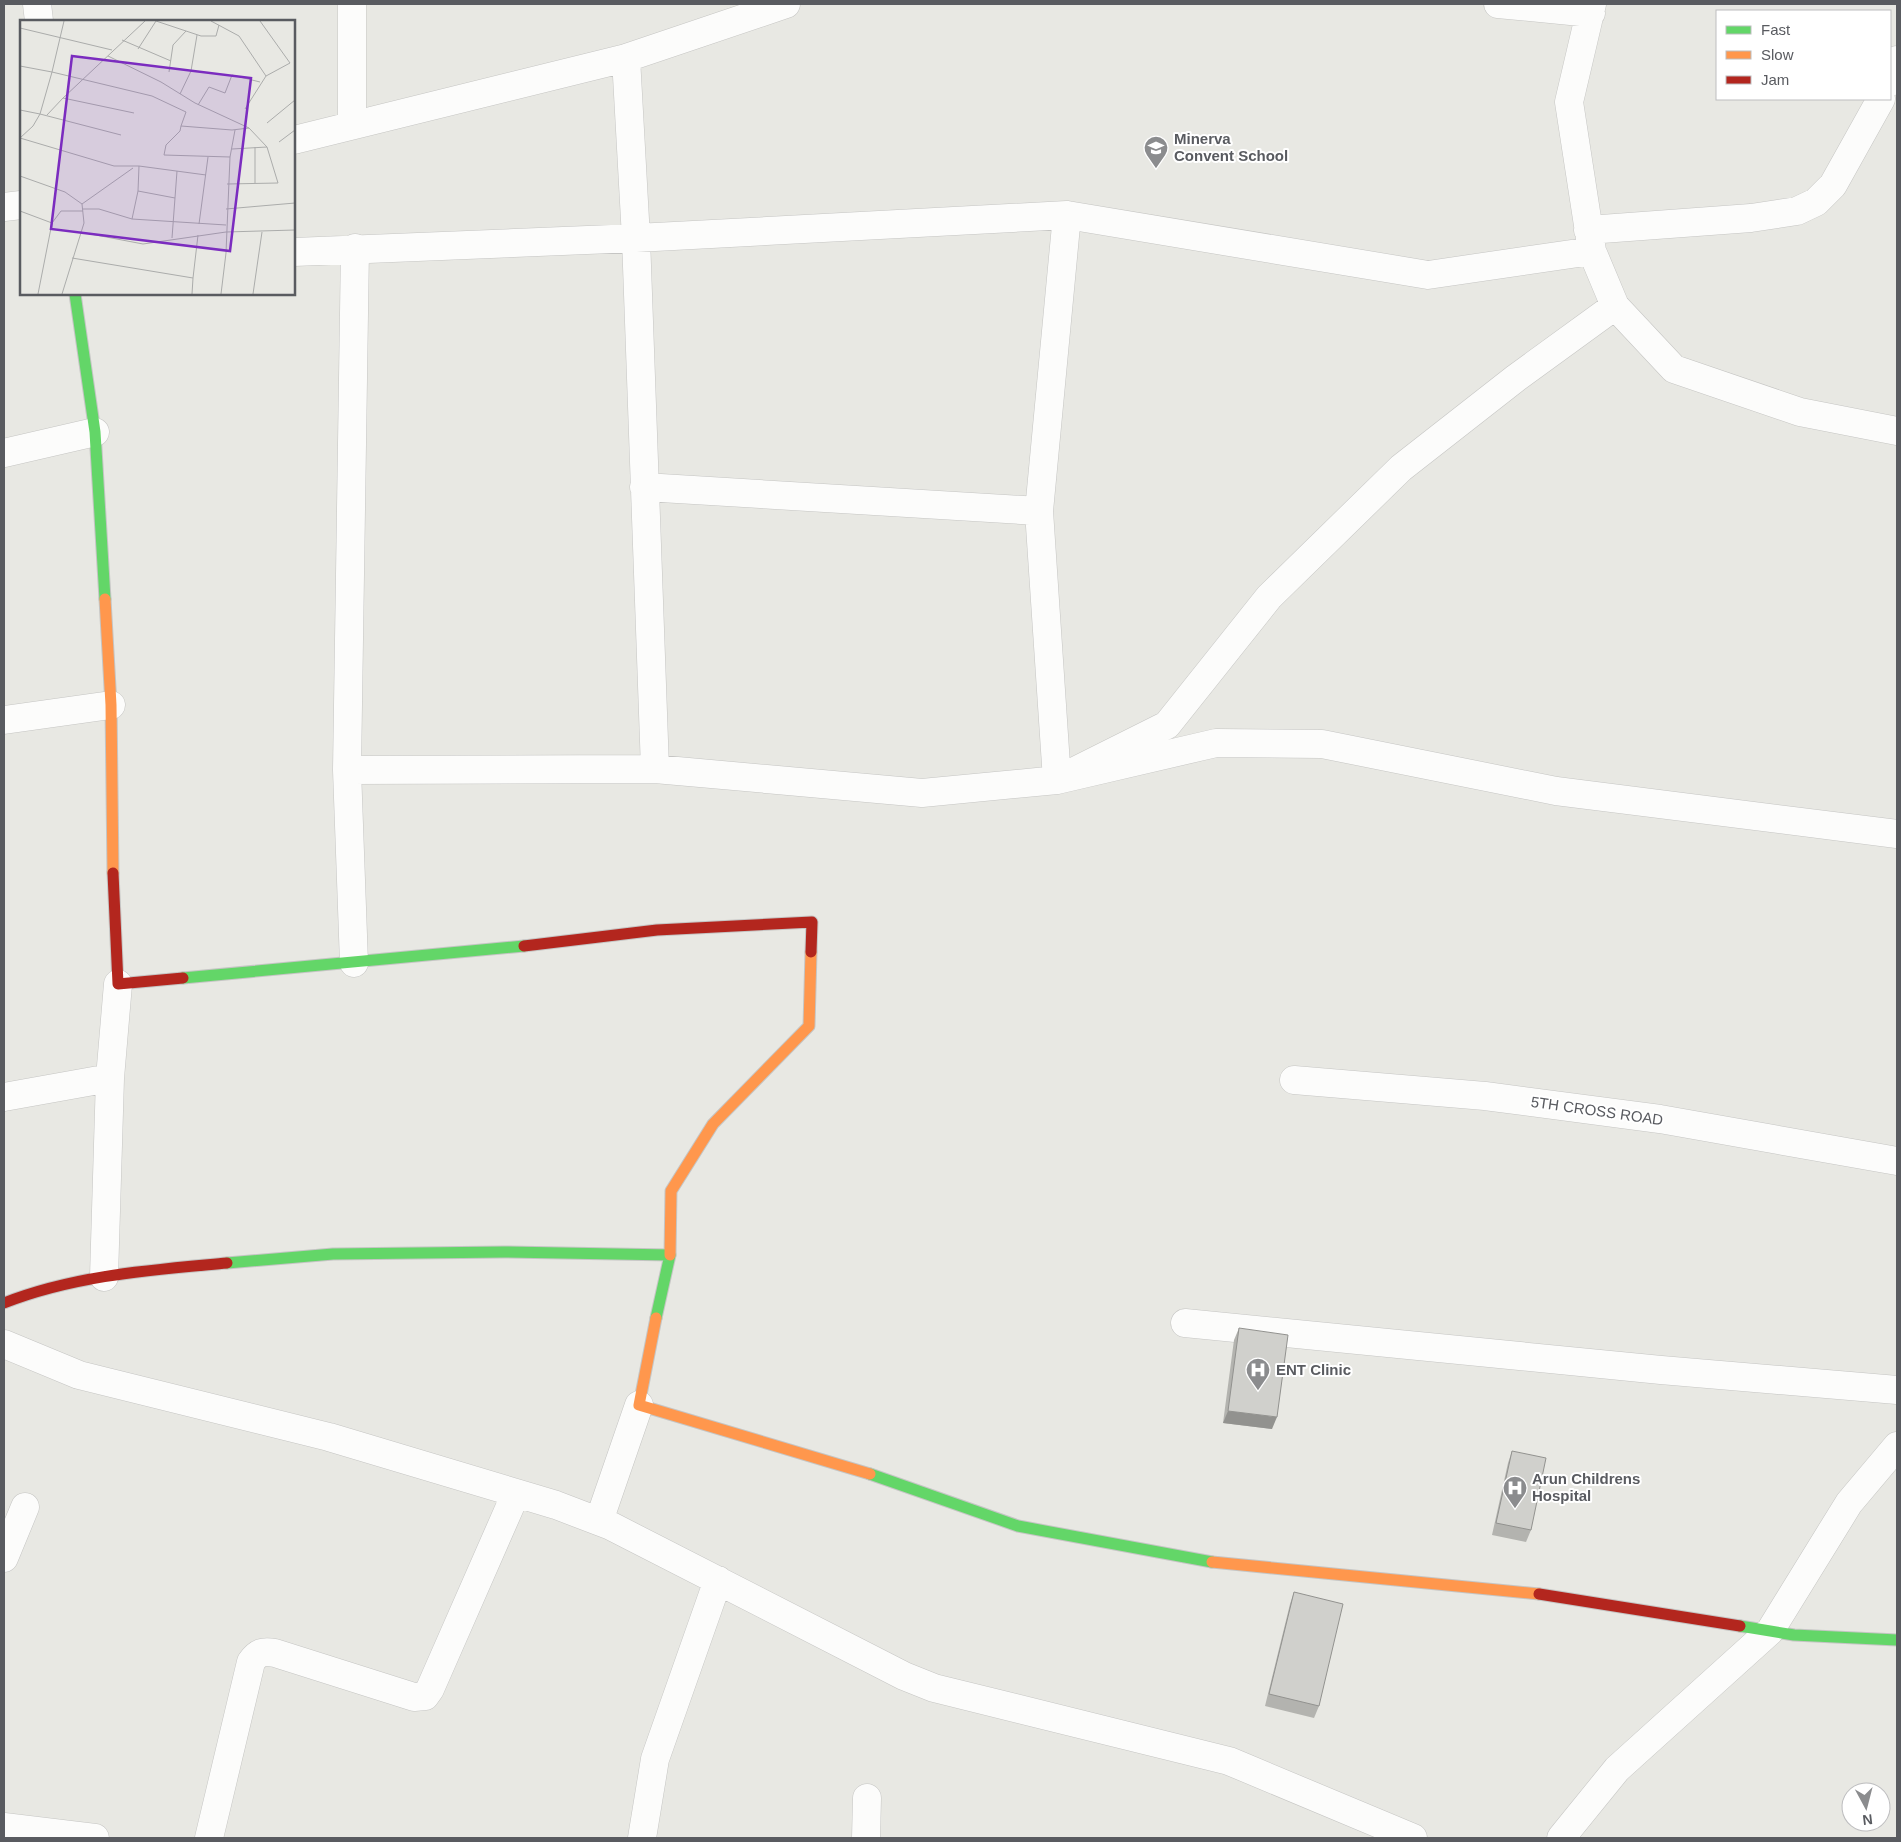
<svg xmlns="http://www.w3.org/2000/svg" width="1901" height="1842" viewBox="0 0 1901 1842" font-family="Helvetica,sans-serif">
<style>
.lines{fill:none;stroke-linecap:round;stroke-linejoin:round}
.street-casing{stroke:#c5c5c3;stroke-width:29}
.fast-casing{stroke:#c5c5c4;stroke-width:13}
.slow-casing{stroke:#c5c5c4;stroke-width:13}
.jam-casing{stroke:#c5c5c4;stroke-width:13}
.street{stroke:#fcfcfb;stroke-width:28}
.fast{stroke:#63d668;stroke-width:11}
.slow{stroke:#ff974d;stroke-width:11}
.jam{stroke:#b3261e;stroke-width:11}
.wall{fill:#b3b3af}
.shaded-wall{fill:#92928f}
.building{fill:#d0d0cc;stroke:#92928f}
.labels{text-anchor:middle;stroke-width:4;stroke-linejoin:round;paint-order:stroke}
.poi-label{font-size:15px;font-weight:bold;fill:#595b60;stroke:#fff;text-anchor:start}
.street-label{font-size:15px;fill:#595b60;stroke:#fff}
.inset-road{fill:none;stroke:#abacab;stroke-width:1}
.view{fill:#7b2cbf;fill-opacity:0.15;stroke:#7b2cbf;stroke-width:2.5}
.inset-edge{fill:none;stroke:#595b60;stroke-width:2.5}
</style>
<rect width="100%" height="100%" fill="#e8e8e3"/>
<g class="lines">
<defs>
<path id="street" d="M37 4 39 21
M1498 4 1591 13
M1592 4 1569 102 1592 251 1615 306 1674 369 1800 412 1897 431
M626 58 636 238 655 769
M1890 82 1897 69V60
M352 125V4
M294 140 626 58 786 4
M4 207 21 205
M1588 230 1751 218 1797 211 1816 202 1833 185 1881 99
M294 252 636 238 1067 215 1428 275 1592 251
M4 453 95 432
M644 487 1039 511 1057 780 1216 743 1322 744 1556 791 1897 834
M1039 511 1067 215
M4 720 111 705
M347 770 655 769 922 793 1057 780 1167 725 1269 597 1401 468 1516 378 1615 306
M354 963 347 770 355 248
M1294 1080 1485 1096 1660 1119 1897 1161
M4 1097 110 1078
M104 1277 110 1078 118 984
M1185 1323 1661 1370 1897 1390
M4 1344 79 1375 329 1437 556 1505 611 1526 904 1676 934 1688 1229 1761 1413 1838
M599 1521 639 1405
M4 1558 25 1507
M4 1827 95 1838
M209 1838 251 1662C258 1652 263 1651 275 1653L414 1697 425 1696 430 1689 516 1493
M642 1838 655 1759 718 1580
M866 1838 867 1798
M1561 1838 1617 1769 1770 1631 1849 1503 1897 1446"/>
<path id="fast" d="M75 294 95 432 105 599
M183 978 524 946
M227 1263 333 1254 504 1252 670 1255 656 1318
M870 1474 1018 1526 1212 1562
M1740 1626 1794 1635 1897 1640"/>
<path id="slow" d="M105 599 111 705 113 873
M670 1255 671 1191 713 1124 809 1026 811 952
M656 1318 639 1405 870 1474
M1212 1562 1539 1594"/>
<path id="jam" d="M113 873 118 984 183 978
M524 946 657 930 812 922 811 952
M4 1303C75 1275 152 1270 227 1263
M1539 1594 1740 1626"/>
</defs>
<use href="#street" class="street-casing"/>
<use href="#fast" class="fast-casing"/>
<use href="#slow" class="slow-casing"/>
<use href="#jam" class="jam-casing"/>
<use href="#street" class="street"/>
<use href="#fast" class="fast"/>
<use href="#slow" class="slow"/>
<use href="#jam" class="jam"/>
</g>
<path class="wall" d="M1239 1328 1272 1429 1223 1423 1234 1340Z
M1512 1451 1531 1530 1526 1542 1492 1535 1508 1463Z
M1294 1592 1319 1706 1314 1718 1265 1706 1290 1604Z"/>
<path class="shaded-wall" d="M1228 1411 1277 1417 1272 1429 1223 1423Z"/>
<path class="building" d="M1239 1328 1288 1335 1277 1417 1228 1411Z
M1512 1451 1546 1458 1531 1530 1496 1523Z
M1294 1592 1343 1604 1319 1706 1269 1694Z"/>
<defs>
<symbol id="school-pin" viewBox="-11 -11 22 30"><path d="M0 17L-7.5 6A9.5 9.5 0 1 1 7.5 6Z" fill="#8b8c8e" stroke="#fff"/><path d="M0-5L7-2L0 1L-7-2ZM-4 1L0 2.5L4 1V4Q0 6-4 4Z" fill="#fff"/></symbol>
<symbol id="hospital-pin" viewBox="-11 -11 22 30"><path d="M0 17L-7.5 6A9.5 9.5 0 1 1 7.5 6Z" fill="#8b8c8e" stroke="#fff"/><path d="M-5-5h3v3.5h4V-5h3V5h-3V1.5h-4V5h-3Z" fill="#fff"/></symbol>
</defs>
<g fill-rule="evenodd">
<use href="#school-pin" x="1142" y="134" width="28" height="38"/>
<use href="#hospital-pin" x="1244" y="1356" width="28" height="38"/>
<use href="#hospital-pin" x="1501" y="1474" width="28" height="38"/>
</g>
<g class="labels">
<g class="poi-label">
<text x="1174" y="144">Minerva<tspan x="1174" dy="17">Convent School</tspan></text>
<text x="1276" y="1375">ENT Clinic</text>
<text x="1532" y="1484">Arun Childrens<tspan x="1532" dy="17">Hospital</tspan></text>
</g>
<g class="street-label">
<text transform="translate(1597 1111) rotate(8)" y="5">5TH CROSS ROAD</text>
</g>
</g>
<g transform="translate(20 20)">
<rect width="275" height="275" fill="#e8e8e3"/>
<path class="inset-road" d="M44 1 32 52 132 76 166 92 161 106 212 110 229 108 247 127 258 163 207 164M136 1 181 16H196L199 5M191 1 219 16 246 56 270 43 240 1M0 8 92 30M102 20 151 41M118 29 136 1M88 36 141 62 175 83 229 108M0 46 32 52 20 94 101 115M149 52 153 25 166 11M160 74 171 51 177 15M43 78 125 1M178 85 189 67 205 73 212 55 240 62M225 89 246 56M0 90 20 94 13 106 0 118M27 95 43 78 114 93M247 103 275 80M161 106 160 111 146 125 144 135 210 137 206 233 201 274M0 118 94 146H119L118 171 155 178M259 122 275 110M235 127V163M212 129 247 127M210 137 215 110M119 146 186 155M0 156 45 172 62 184 64 203 42 274M62 184 113 148M63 189H79L112 199 206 205M206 189 275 183M0 191 32 203M112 199 118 171M179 204 188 137M60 212 123 224 206 212 275 210M152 218 157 151M52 238 173 258 178 215M18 274 32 203 41 191H63M172 274 173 258M233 274 242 212"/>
<path class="view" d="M52 36 231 58 210 231 31 209Z"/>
<rect width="275" height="275" class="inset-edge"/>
</g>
<rect width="1901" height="1842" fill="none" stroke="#595b60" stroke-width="10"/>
<rect x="1716" y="10" width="175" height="90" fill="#ffffff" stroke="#bdbdbf"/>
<rect x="1726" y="26" width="25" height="8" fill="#63d668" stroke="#bdbdbf"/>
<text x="1761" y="35" font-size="15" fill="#595b60">Fast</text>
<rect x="1726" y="51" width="25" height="8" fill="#ff974d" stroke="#bdbdbf"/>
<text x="1761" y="60" font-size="15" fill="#595b60">Slow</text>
<rect x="1726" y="76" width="25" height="8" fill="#b3261e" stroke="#bdbdbf"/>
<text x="1761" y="85" font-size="15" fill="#595b60">Jam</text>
<g transform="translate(1866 1807) rotate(173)"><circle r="24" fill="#ffffff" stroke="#bdbdbf"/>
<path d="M0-4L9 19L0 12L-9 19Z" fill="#8b8c8e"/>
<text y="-8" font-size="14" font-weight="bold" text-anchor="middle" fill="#595b60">N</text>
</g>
</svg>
